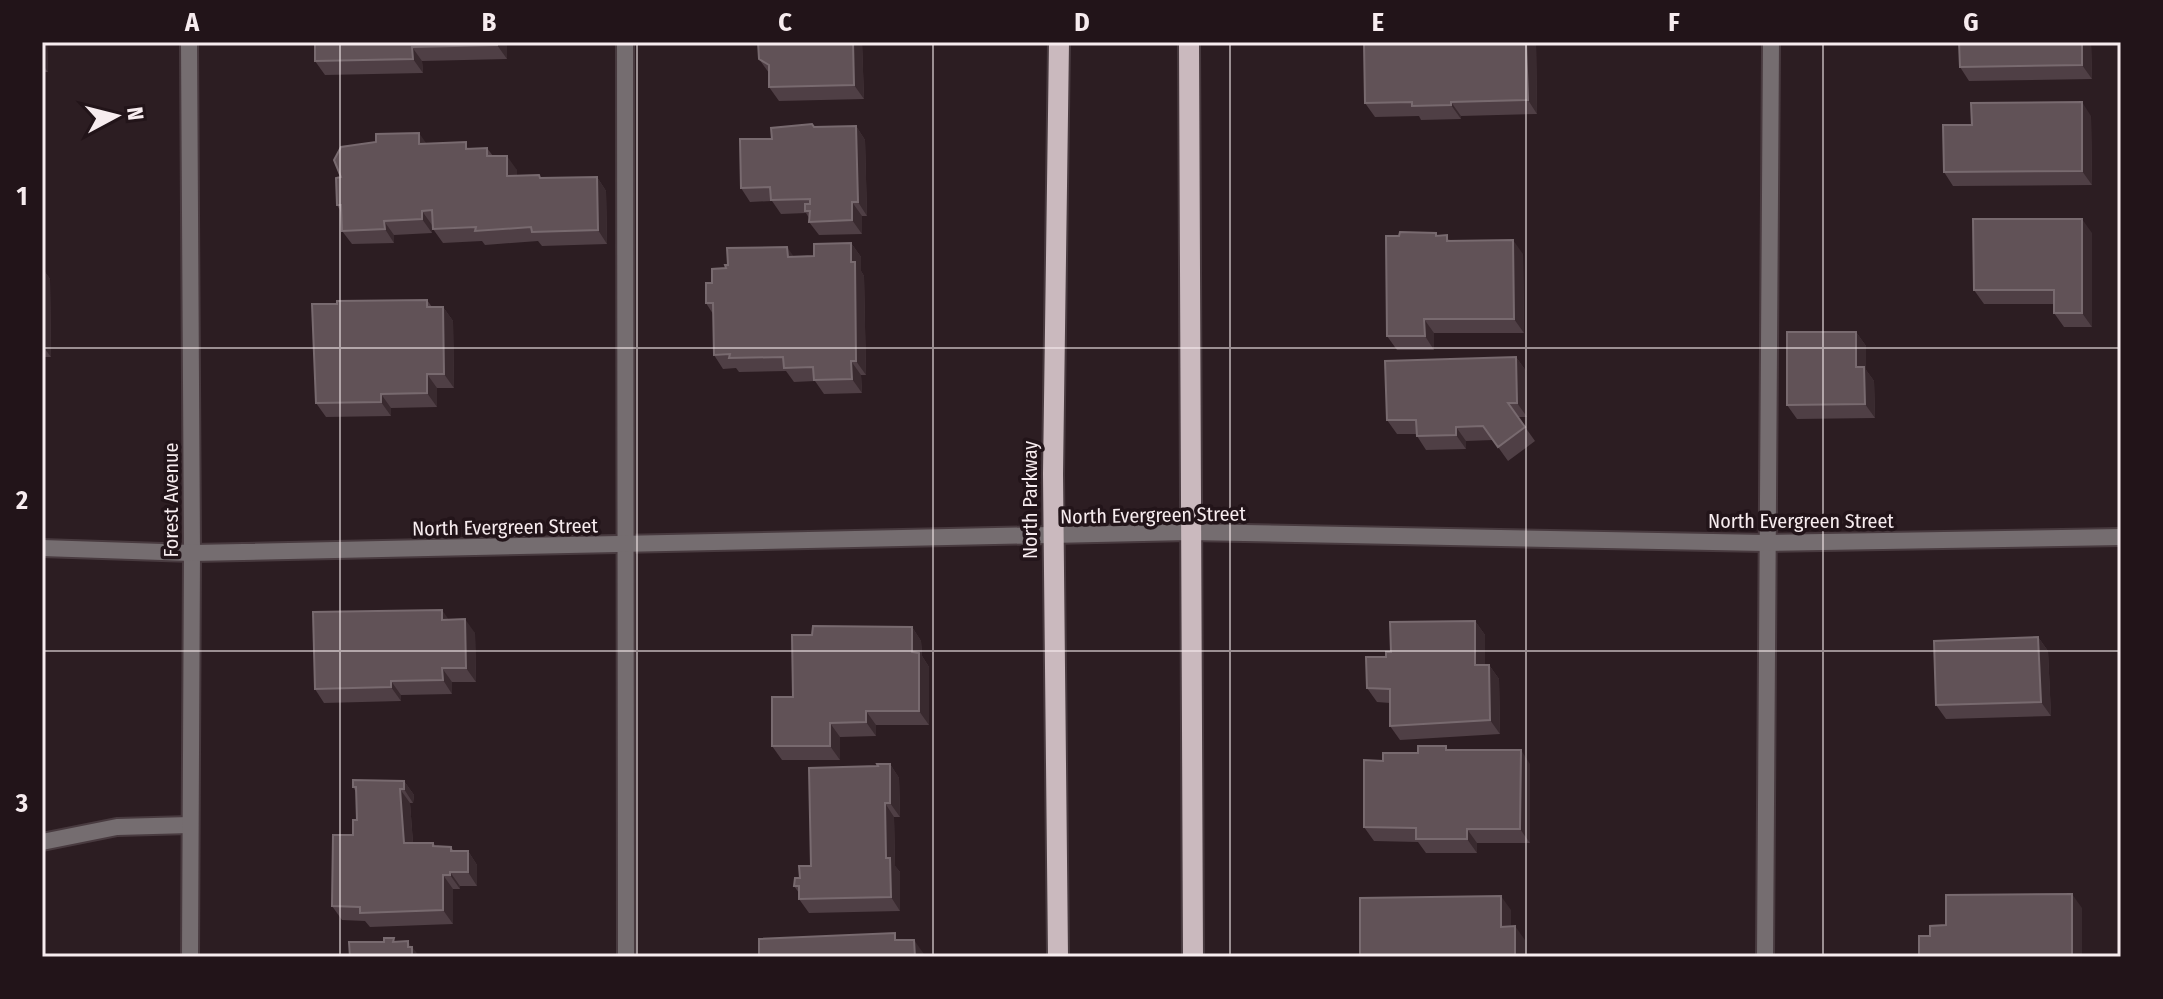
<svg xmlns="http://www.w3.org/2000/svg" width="2163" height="999" viewBox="0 0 2163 999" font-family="'Fira Sans Condensed',sans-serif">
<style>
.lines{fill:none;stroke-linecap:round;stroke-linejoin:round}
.service-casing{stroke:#483a3f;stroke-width:20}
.minor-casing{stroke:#483a3f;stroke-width:20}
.tertiary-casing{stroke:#483a3f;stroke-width:20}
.primary-casing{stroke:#483a3f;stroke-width:24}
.service{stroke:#756d70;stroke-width:16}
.minor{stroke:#756d70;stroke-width:16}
.tertiary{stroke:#756d70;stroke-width:16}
.primary{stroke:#cab9be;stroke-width:20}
.wall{fill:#4f3f45}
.shaded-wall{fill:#392a2f}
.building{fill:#615257;stroke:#786a6f;stroke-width:2}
.grid{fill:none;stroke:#f7ecef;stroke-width:2;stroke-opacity:0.55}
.labels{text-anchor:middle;stroke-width:7;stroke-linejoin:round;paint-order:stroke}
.street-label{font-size:20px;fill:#f7ecef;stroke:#221419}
.neatline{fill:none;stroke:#f7ecef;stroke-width:3}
.grid-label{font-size:26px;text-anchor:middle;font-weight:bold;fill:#f7ecef}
</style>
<rect width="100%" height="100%" fill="#2c1d22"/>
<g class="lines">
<defs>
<path id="service" d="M625 42 626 957
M42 842 117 827 190 825
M1765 957 1771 42"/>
<path id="minor" d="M189 42 192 553 190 957"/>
<path id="tertiary" d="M42 548 192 553 1189 532 1766 543 2121 537"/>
<path id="primary" d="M1189 42 1193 957
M1058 957 1053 474 1059 42"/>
</defs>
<use href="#service" class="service-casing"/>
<use href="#minor" class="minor-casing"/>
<use href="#tertiary" class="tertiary-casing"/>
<use href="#primary" class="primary-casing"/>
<use href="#service" class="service"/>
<use href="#minor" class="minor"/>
<use href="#tertiary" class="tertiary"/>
<use href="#primary" class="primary"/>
</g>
<path class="wall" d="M42 42H47L48 72H42Z
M315 42H507V59L422 61 423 73 325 75 315 61Z
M758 42H862L864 99 779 101 769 87V73L759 59Z
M1536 42 1537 114 1461 116V119L1421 120 1419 116 1375 117 1365 103Z
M2091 42 2092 79 1969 81 1960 67Z
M2091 116 2092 185 1953 186 1944 172Z
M856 126 865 140 867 216H862V234L819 235 809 222V218L806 213 781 214 772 201 750 202 741 188 772 139 814 127Z
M426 143 470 148H487L493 156 517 170V176L542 178 597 177 606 191 607 244 542 246 538 241 485 245 482 241 443 243 433 229V225H432V233L394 235V243L352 244 342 231 341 212 337 205 341 177Z
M1436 233 1438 236 1450 240 1523 254 1524 333H1434V350H1397L1387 336Z
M2092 233V327H2064L2054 313V304H1984L1974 290Z
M851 243 861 257V271L864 276 866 375H861L862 393 824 394 815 381 794 382 786 371 739 372 736 368 723 369 714 355 713 314 706 303 726 268 794 256H814Z
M42 268 50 279 51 357H42Z
M427 300 432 307H443L453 321 454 388H437V407L391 408V416L326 417 316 403Z
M1856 332 1866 346V370L1874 381 1875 418 1797 419 1787 405Z
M1516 357 1526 371 1527 417H1518L1535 441 1508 461 1493 440 1466 441V449L1426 450 1417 436V434H1397L1387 420Z
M449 620 475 633 476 682H452V694L401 695V701L324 703 315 689Z
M1475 621 1485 635V665H1489L1499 679 1500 734 1400 740 1390 726V703L1377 702 1367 688 1386 657 1391 652Z
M912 627 921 641 922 656 929 667V725H876V736L840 737V760H782L772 746 793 697 812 635Z
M2038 637 2048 651 2051 716 1946 719 1936 705Z
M1448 750 1530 764V843H1477V853H1426L1418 842 1374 841 1364 827 1383 761 1418 753Z
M890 764 899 778 900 817H894L895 866 900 872V911L809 913 799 899V893L794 886 811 866 878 766Z
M404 781 414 795 413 803H410L413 843H433L436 846 451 847 454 851H468L477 865V886H460V889H453V924L370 927 365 921 342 920 332 906 357 820 356 792 353 787Z"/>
<path class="shaded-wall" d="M42 42H47L48 72 42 64Z
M497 42H507V59L497 45Z
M853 42H862L864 99 854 85Z
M1526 42H1536L1537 114 1528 100Z
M2082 42H2091L2092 79 2082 65Z
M412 47 422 61 423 73 413 59Z
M1451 102 1461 116V119L1451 105Z
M2082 102 2091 116 2092 185 2082 171Z
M856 126 865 140 867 216 858 202Z
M419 133 429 147 419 144Z
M507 156 517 170V190L507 176Z
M597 177 606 191 607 244 598 230Z
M852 202 862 216V234L852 220Z
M422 211 432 225V233L422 219Z
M2082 219 2092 233V327L2082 313Z
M384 221 394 235V243L385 229Z
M1513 240 1523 254 1524 333 1514 319Z
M851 243 861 257V271L864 276 866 375 856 361Z
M787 247 797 261 788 257Z
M42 268 50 279 51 357 42 345Z
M443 307 453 321 454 388 444 374Z
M1424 319 1434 333V350L1425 336Z
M1856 332 1866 346V370L1874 381 1875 418 1865 404 1856 367Z
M1516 357 1526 371 1527 417 1517 403Z
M851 361 861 375 862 393 852 379Z
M427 374 437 388V407L427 393Z
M381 394 391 408V416L381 402Z
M1456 427 1466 441V449L1456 435Z
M442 610 452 624 442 620Z
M465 619 475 633 476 682 466 668Z
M1475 621 1485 635V679L1475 665Z
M912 627 921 641 922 656 929 667V725L919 711 912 652Z
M2038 637 2048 651 2051 716 2041 702Z
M1489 665 1499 679 1500 734 1490 720Z
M442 668 452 682V694L443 680Z
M391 681 401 695V701L391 687Z
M866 711 876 725V736L866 722Z
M830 723 840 737V760L830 746Z
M1521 750 1530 764V843L1520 829Z
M890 764 899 778 900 817 890 803Z
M404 781 414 795 413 803 404 789Z
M400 789 410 803 414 857 404 843Z
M885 803 894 817 895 866 900 872V911L891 897 886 858Z
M1467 829 1477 843V853L1467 839Z
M468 851 477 865V886L468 872Z
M450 872 460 886V889L450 875Z
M443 875 453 889V924L443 910Z
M2072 894 2082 908V957H2072Z
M1501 896 1511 910V941L1501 927Z
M1515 926 1525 940V957H1515Z
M914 940 924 954V957H915Z
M408 941 412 948V947L420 957H412L408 947Z"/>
<path class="building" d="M315 42H497V45L412 47 413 59 315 61Z
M758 42H853L854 85 769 87V65L759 59Z
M1364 42H1526L1528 100 1451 102V105L1412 106V102L1365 103Z
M1959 42H2082V65L1960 67Z
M2082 102V171L1944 172 1943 125H1972L1971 103Z
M812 124 814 127 856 126 858 202H852V220L809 222 810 211H805V204H810V199L771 200 770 187 741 188 740 139H772L771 128Z
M419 133V144L466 142V149L487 148V156H507V176L539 175 540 178 597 177 598 230 532 232 531 227 475 231 476 227 433 229 432 210 422 211V219L384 221 385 229 342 231 341 205H337L336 178 341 177 334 160 341 147 376 142V134Z
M1973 219H2082V313H2054V290H1974Z
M1400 232 1436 233V236L1447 235V241L1513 240 1514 319H1424L1425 336H1387L1386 236H1399Z
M851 243V262H855L856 361H851L852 379 814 380 813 367 784 368 783 357 729 358 730 354 714 355 713 303H706V283H712V269L726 268 725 265H728L727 248 787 247 788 257 814 256V244Z
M427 300V307H443L444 374H427V393L381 394V402L316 403 312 304H337V301Z
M1787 332H1856V367H1864L1865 404 1787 405Z
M1516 357 1517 403H1508L1525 427 1498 447 1483 426 1456 427V435L1417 436 1416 420H1387L1385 361Z
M442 610V620L465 619 466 668H442L443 680 391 681V687L315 689 313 612Z
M1475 621V665H1489L1490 720 1390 726V689L1367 688 1366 657H1386V652H1391L1390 622Z
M813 626 912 627V652L919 653V711H866V722L830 723V746H772V697H793L792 635H812Z
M2038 637 2041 702 1936 705 1934 641Z
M1418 746H1446V750H1521L1520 829H1467V839H1416V828L1364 827V760L1383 761V753H1418Z
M877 764H890V803H885L886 858H890L891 897 799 899V886H794L795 878H800L799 866H811L809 768 878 766Z
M353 780 404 781V789H400L404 843H433V846L451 847V851H468V872H450V875H443V910L360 913V907L332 906 333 835H353V820H357L356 787H353Z
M2072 894V957H1919V936H1930V926L1946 925V895Z
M1501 896V927L1515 926V957H1360V898Z
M895 933V940H914L915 957H759V939Z
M384 938H394L393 942 408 941V947H412V957H350L349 942H384Z"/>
<path class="grid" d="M340 42V957M637 42V957M933 42V957M1230 42V957M1526 42V957M1823 42V957M42 348H2121M42 651H2121"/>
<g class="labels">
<g class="street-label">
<text transform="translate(171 500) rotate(-90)" y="7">Forest Avenue</text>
<text transform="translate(1030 500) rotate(-90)" y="7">North Parkway</text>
<text transform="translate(1153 515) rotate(-1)" y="7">North Evergreen Street</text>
<text x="1801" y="528">North Evergreen Street</text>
<text transform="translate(505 527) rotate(-1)" y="7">North Evergreen Street</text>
</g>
</g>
<rect width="2163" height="999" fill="none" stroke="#221419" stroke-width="88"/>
<g transform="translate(116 116) rotate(83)" stroke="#221419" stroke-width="6" paint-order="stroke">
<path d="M0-6L14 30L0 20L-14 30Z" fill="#f7ecef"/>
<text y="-12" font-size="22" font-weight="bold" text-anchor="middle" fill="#f7ecef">N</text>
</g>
<rect x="44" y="44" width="2075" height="911" class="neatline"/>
<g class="grid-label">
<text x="192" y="31">A</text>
<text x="489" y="31">B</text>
<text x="785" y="31">C</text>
<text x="1082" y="31">D</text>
<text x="1378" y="31">E</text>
<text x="1674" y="31">F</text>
<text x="1971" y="31">G</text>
<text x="22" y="205">1</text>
<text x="22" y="509">2</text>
<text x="22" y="812">3</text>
</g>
</svg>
